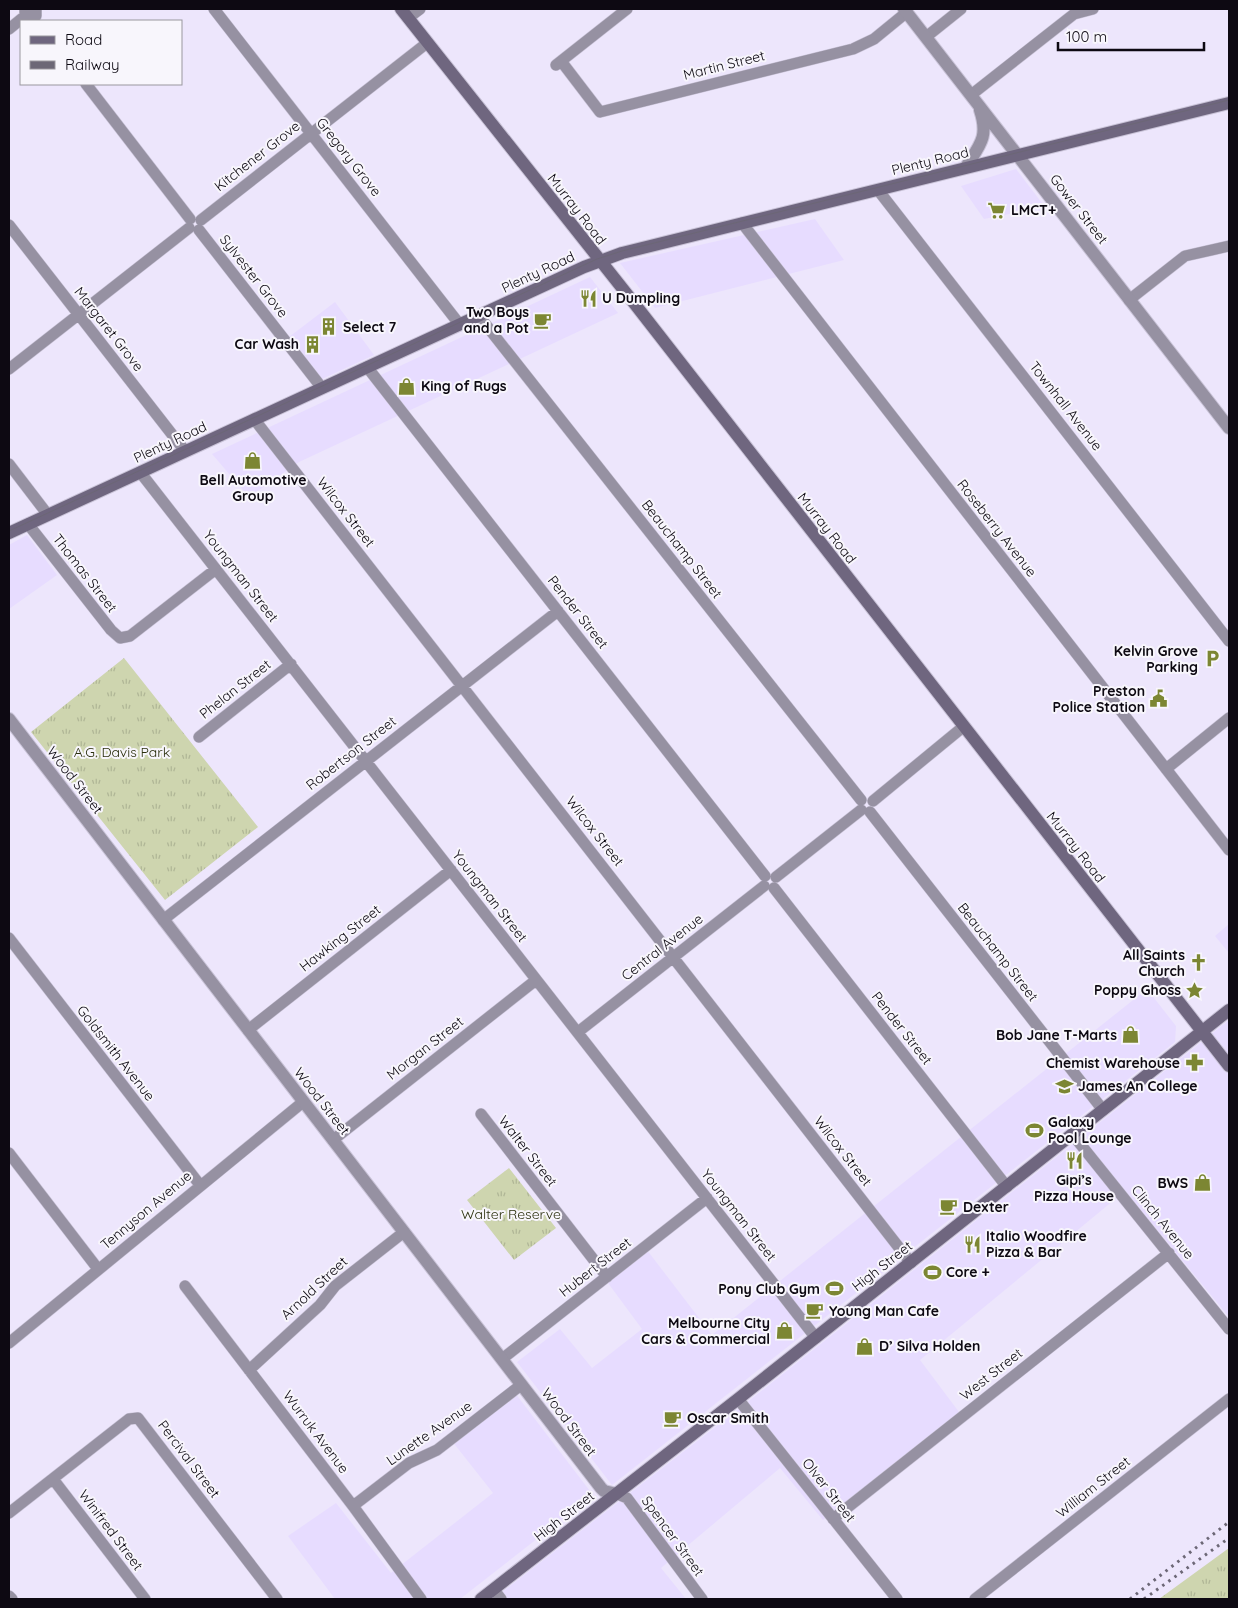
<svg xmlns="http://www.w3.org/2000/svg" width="1238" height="1608" viewBox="0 0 1238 1608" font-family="Quicksand,sans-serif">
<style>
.built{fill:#e7dcff}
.grass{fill:url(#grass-tufts)}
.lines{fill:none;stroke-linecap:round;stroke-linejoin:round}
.minor-casing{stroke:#c9c3d7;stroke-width:12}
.tertiary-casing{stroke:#c9c3d7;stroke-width:14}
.secondary-casing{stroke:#c9c3d7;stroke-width:14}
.minor{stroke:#9691a2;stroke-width:11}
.tertiary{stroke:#9691a2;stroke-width:12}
.secondary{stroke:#6f667f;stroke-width:12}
.tram{stroke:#6c6776;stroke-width:1}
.rail{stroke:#6c6776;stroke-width:3;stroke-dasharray:2.5 5;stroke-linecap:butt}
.labels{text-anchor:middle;stroke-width:4;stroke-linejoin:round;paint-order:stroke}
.street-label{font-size:14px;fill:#0d0912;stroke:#f8f6fc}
.poi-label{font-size:14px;font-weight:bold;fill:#0d0912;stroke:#f8f6fc;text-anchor:start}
.park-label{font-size:14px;fill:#2a2f0c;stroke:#f8f6fc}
</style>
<defs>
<pattern id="grass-tufts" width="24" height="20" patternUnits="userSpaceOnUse" patternTransform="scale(1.25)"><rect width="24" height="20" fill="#ced5af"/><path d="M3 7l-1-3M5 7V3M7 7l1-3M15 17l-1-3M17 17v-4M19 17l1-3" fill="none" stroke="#b0b696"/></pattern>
</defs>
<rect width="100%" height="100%" fill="#ede6fc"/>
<path class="built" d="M1016 169 1045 207 984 219 961 186Z
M815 219 844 260 655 308 620 263Z
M590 277 618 313 299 462 249 497 212 454Z
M335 302 374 355 322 379 289 337Z
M27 535 57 575 9 609V545Z
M1229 924V953L1215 936Z
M1147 989 1176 1026 1175 1042 612 1485 517 1362 560 1329 592 1368 642 1329 608 1283 647 1250 712 1335Z
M1229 1020V1317L1125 1191 920 1360 959 1412 823 1520 780 1468 661 1568 686 1599H493L736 1411Z
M515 1393 593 1495 460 1599H335L288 1536 336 1503 391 1573 493 1493 452 1441Z"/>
<path class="grass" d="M124 658 258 827 165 900 31 732Z
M509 1168 556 1228 514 1260 467 1200Z
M1229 1548V1599H1159Z"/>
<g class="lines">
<defs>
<path id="minor" d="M25 9V16L32 19 36 16V9
M214 9 460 325
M408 18 420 9
M9 29 25 16
M926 37 961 9
M561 61 600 112 853 49 874 39 907 12
M556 65 627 9
M86 84 190 219
M971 95 1074 14 1093 9
M878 190 1229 641
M201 220 427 43
M742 223 1229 850
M9 225 185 451
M199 230 322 388
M1129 300 1185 256 1229 246
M479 316 861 800
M367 367 765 876
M9 369 189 228
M254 419 911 1263
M9 464 48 515
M140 472 816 1338
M28 524 111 630 120 638 130 636 216 569
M199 737 291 664
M1166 769 1229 718
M873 801 963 727
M870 812 1103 1110
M776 877 861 810
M774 888 1007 1187
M163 920 558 611
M9 938 200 1185
M248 1030 451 870
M578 1032 764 886
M481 1114 607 1277
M1073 1135 1229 1329
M333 1140 536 980
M9 1153 98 1269
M185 1286 353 1506 421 1599
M9 1343 303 1102
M502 1359 707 1198
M249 1370 320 1305 335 1286 404 1232
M738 1399 897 1599
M53 1479 145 1599
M617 1494 627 1498 702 1599
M353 1506 409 1463 437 1450 521 1385
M9 1513 129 1419 138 1418 277 1599
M833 1519 1169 1253
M494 1590 501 1599
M9 1596 12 1599
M975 1599 1229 1399"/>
<path id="tertiary" d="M904 9 1229 428
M966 167C980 145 989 137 980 110
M9 719 601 1488 604 1491 617 1494"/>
<path id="secondary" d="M401 9 634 303 1229 1066
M9 533 584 267 622 253 1229 103
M481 1599 738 1399 1229 1010"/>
</defs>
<use href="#minor" class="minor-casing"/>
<use href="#tertiary" class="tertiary-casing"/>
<use href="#secondary" class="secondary-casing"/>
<use href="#minor" class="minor"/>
<use href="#tertiary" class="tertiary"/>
<use href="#secondary" class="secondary"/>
<path class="tram" d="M9 531 597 259 622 251 1229 100"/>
<path class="rail" d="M1130 1599 1229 1522
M1144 1599 1229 1538"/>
</g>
<defs>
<symbol id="supermarket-bare" viewBox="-9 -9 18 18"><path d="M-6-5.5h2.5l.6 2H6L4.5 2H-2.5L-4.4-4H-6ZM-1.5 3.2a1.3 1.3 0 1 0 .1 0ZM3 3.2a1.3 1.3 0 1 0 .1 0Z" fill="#7c8633" stroke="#f8f6fc" stroke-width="2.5" paint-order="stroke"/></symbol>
<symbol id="restaurant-bare" viewBox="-9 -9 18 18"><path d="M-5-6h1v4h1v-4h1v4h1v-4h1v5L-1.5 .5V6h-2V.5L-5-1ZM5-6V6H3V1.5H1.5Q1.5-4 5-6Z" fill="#7c8633" stroke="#f8f6fc" stroke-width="2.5" paint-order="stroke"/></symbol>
<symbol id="cafe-bare" viewBox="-9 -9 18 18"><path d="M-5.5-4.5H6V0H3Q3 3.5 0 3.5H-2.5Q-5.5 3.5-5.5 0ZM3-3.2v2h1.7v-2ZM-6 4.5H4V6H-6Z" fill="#7c8633" stroke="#f8f6fc" stroke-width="2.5" paint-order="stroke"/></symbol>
<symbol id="building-bare" viewBox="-9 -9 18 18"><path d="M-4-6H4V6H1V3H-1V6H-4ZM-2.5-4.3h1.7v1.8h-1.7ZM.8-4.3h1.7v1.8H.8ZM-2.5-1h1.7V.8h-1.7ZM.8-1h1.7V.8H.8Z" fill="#7c8633" stroke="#f8f6fc" stroke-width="2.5" paint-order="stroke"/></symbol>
<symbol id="shop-bare" viewBox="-9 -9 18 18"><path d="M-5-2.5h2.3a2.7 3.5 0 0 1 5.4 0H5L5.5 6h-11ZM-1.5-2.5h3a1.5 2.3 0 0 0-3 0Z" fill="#7c8633" stroke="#f8f6fc" stroke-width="2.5" paint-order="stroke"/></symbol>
<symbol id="parking-bare" viewBox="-9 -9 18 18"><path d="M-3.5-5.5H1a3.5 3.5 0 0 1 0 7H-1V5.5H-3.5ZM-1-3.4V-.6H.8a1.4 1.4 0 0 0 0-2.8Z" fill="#7c8633" stroke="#f8f6fc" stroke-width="2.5" paint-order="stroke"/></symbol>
<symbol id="civic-bare" viewBox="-9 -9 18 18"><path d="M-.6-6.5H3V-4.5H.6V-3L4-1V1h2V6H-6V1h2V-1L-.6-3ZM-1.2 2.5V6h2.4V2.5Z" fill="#7c8633" stroke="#f8f6fc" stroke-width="2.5" paint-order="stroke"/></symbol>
<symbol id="church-bare" viewBox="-9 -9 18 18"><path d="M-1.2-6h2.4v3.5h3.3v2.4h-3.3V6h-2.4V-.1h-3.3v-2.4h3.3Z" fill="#7c8633" stroke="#f8f6fc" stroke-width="2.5" paint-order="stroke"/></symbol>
<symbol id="sight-bare" viewBox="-9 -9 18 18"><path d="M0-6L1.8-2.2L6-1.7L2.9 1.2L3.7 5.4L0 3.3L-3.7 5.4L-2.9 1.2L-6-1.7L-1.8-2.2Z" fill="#7c8633" stroke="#f8f6fc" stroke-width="2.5" paint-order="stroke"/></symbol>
<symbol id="pharmacy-bare" viewBox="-9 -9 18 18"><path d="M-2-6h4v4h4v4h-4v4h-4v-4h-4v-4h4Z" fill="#7c8633" stroke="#f8f6fc" stroke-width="2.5" paint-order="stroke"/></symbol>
<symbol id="university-bare" viewBox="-9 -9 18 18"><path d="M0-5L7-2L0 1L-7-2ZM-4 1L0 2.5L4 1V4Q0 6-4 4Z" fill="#7c8633" stroke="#f8f6fc" stroke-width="2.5" paint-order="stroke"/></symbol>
<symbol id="stadium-bare" viewBox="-9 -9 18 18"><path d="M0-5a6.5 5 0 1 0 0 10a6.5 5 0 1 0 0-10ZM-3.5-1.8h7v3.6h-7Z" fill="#7c8633" stroke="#f8f6fc" stroke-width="2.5" paint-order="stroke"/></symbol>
</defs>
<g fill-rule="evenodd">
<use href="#supermarket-bare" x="984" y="198" width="25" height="25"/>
<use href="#restaurant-bare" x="576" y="286" width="25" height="25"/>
<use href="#cafe-bare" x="530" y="308" width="25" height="25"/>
<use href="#building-bare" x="316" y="314" width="25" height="25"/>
<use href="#building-bare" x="300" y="332" width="25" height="25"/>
<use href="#shop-bare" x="394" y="374" width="25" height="25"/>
<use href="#shop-bare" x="240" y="448" width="25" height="25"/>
<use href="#parking-bare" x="1200" y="646" width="25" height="25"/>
<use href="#civic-bare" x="1146" y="686" width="25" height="25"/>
<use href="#church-bare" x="1186" y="950" width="25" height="25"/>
<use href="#sight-bare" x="1182" y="978" width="25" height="25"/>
<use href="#shop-bare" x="1118" y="1022" width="25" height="25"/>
<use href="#pharmacy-bare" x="1182" y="1050" width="25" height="25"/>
<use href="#university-bare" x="1052" y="1074" width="25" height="25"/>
<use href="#stadium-bare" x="1022" y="1118" width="25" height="25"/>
<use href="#restaurant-bare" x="1062" y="1148" width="25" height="25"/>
<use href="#shop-bare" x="1190" y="1170" width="25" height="25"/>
<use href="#cafe-bare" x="936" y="1194" width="25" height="25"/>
<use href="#restaurant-bare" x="960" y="1232" width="25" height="25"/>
<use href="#stadium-bare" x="920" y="1260" width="25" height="25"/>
<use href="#stadium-bare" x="822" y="1276" width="25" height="25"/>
<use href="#cafe-bare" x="802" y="1298" width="25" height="25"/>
<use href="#shop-bare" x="772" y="1318" width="25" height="25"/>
<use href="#shop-bare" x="852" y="1334" width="25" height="25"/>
<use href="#cafe-bare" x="660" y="1406" width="25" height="25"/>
</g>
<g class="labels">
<g class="street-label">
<text transform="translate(724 65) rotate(-14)" y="5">Martin Street</text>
<text transform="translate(257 156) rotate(-38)" y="5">Kitchener Grove</text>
<text transform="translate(349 157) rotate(52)" y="5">Gregory Grove</text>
<text transform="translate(930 161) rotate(-14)" y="5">Plenty Road</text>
<text transform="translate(577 209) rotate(52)" y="5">Murray Road</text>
<text transform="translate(1079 209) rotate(52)" y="5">Gower Street</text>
<text transform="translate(538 272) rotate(-25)" y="5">Plenty Road</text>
<text transform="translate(254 276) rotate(52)" y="5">Sylvester Grove</text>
<text transform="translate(109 329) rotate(52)" y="5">Margaret Grove</text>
<text transform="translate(1066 406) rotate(52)" y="5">Townhall Avenue</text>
<text transform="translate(170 442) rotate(-25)" y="5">Plenty Road</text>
<text transform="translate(346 512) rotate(52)" y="5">Wilcox Street</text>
<text transform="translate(827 528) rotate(52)" y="5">Murray Road</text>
<text transform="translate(997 528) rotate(52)" y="5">Roseberry Avenue</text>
<text transform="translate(682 549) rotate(52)" y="5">Beauchamp Street</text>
<text transform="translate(85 573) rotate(52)" y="5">Thomas Street</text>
<text transform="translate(241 576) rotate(52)" y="5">Youngman Street</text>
<text transform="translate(578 612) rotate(52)" y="5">Pender Street</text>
<text transform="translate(235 689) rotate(-38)" y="5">Phelan Street</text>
<text transform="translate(351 753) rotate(-38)" y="5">Robertson Street</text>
<text transform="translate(75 780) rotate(52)" y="5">Wood Street</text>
<text transform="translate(595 831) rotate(52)" y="5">Wilcox Street</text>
<text transform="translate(1076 847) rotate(52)" y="5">Murray Road</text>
<text transform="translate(490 896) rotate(52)" y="5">Youngman Street</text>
<text transform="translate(340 938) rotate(-38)" y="5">Hawking Street</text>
<text transform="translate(662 947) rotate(-38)" y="5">Central Avenue</text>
<text transform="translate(998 952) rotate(52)" y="5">Beauchamp Street</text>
<text transform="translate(902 1028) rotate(52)" y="5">Pender Street</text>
<text transform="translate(425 1048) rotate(-38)" y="5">Morgan Street</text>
<text transform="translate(116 1053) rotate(52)" y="5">Goldsmith Avenue</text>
<text transform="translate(322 1101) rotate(52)" y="5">Wood Street</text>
<text transform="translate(528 1151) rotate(52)" y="5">Walter Street</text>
<text transform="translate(843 1151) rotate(52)" y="5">Wilcox Street</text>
<text transform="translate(146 1210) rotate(-40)" y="5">Tennyson Avenue</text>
<text transform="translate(739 1215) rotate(52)" y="5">Youngman Street</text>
<text transform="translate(1163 1222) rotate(51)" y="5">Clinch Avenue</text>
<text transform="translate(882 1266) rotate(-38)" y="5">High Street</text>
<text transform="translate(595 1267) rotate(-38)" y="5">Hubert Street</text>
<text transform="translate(314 1288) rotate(-43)" y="5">Arnold Street</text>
<text transform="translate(991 1374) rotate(-38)" y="5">West Street</text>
<text transform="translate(569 1422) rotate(53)" y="5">Wood Street</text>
<text transform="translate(316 1432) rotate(53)" y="5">Wurruk Avenue</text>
<text transform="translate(429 1433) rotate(-35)" y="5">Lunette Avenue</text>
<text transform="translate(189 1459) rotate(53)" y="5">Percival Street</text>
<text transform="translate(1093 1487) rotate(-38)" y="5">William Street</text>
<text transform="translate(829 1490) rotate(52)" y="5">Olver Street</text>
<text transform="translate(564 1516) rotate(-38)" y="5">High Street</text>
<text transform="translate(111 1530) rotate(53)" y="5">Winifred Street</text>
<text transform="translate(673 1536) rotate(54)" y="5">Spencer Street</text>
</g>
<g class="poi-label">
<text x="1011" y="215">LMCT+</text>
<text x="602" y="303">U Dumpling</text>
<text x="529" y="317" text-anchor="end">Two Boys<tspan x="529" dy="16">and a Pot</tspan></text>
<text x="343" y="332">Select 7</text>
<text x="299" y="349" text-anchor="end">Car Wash</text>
<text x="421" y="391">King of Rugs</text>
<text x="253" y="485" text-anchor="middle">Bell Automotive<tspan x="253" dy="16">Group</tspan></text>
<text x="1198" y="656" text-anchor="end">Kelvin Grove<tspan x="1198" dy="16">Parking</tspan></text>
<text x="1145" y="696" text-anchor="end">Preston<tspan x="1145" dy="16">Police Station</tspan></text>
<text x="1185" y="960" text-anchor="end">All Saints<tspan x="1185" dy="16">Church</tspan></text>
<text x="1181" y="995" text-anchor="end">Poppy Ghoss</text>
<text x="1117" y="1040" text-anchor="end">Bob Jane T-Marts</text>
<text x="1180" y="1068" text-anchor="end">Chemist Warehouse</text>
<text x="1078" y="1091">James An College</text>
<text x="1048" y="1127">Galaxy<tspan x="1048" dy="16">Pool Lounge</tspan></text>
<text x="1074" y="1185" text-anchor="middle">Gipi’s<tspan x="1074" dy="16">Pizza House</tspan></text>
<text x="1188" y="1188" text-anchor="end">BWS</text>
<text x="963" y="1212">Dexter</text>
<text x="986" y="1241">Italio Woodfire<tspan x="986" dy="16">Pizza &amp; Bar</tspan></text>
<text x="946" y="1277">Core +</text>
<text x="820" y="1294" text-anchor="end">Pony Club Gym</text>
<text x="829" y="1316">Young Man Cafe</text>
<text x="770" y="1328" text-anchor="end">Melbourne City<tspan x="770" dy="16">Cars &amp; Commercial</tspan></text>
<text x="879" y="1351">D’ Silva Holden</text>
<text x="687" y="1423">Oscar Smith</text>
</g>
<g class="park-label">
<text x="122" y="757">A.G. Davis Park</text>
<text x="511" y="1219">Walter Reserve</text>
</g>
</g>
<rect width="1238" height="1608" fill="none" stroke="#0d0912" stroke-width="20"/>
<rect x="20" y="20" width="162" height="65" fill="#f8f6fc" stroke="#9a979e"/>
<rect x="30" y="36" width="25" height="8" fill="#6f667f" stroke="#9a979e"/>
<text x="65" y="45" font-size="15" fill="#0d0912">Road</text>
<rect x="30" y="61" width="25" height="8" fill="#6c6776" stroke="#9a979e"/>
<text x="65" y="70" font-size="15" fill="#0d0912">Railway</text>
<path d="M1058 42v8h146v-8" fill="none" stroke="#0d0912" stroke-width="2.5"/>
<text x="1066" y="42" font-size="15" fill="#0d0912" stroke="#f8f6fc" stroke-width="4" paint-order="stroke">100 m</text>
</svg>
